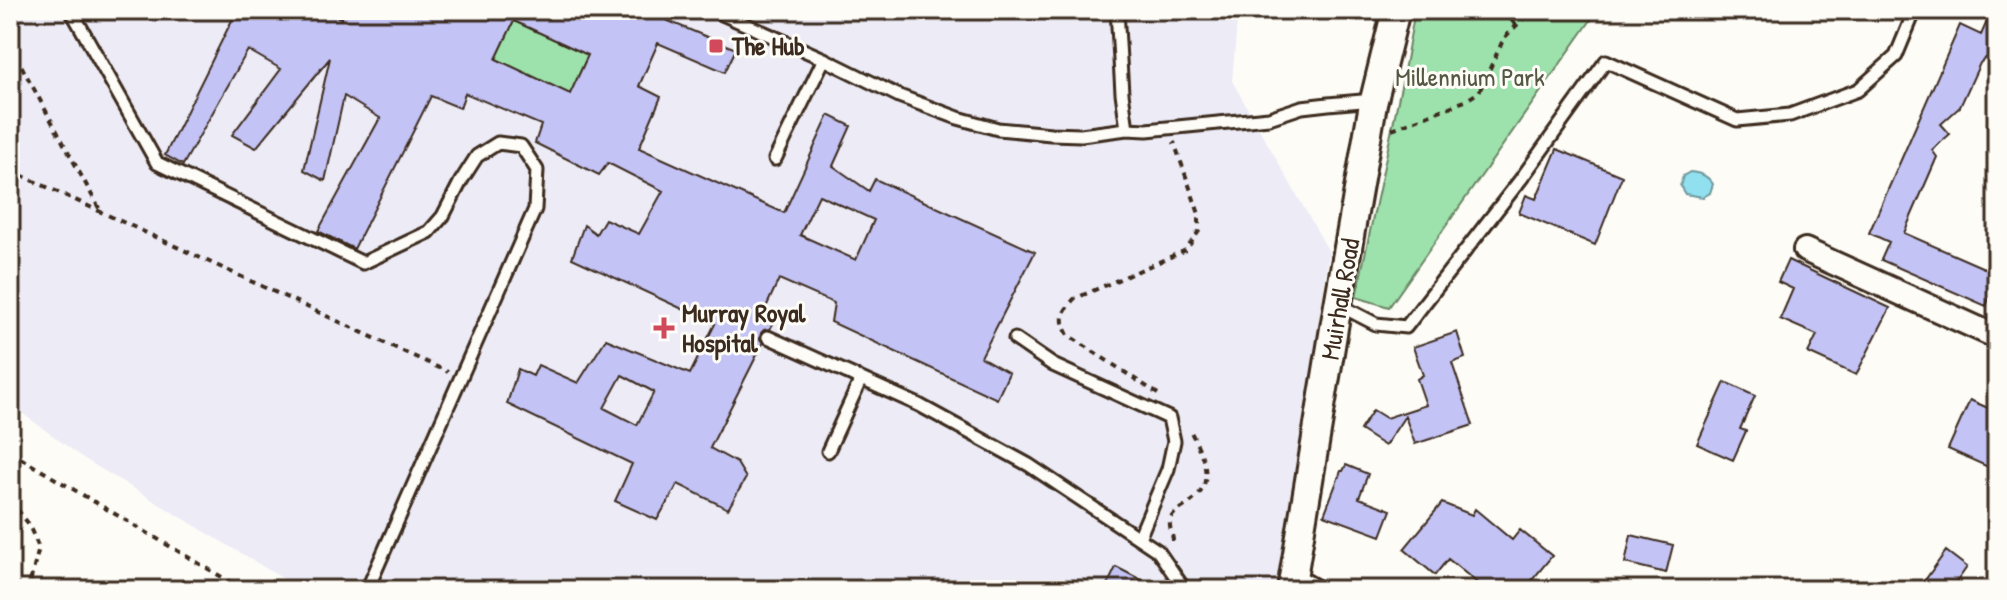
<svg xmlns="http://www.w3.org/2000/svg" width="2007" height="600" viewBox="0 0 2007 600" font-family="'Patrick Hand',sans-serif">
<style>
.built{fill:#ecebf6}
.green{fill:#9de1ac;stroke:#6c8665;stroke-width:2}
.water{fill:#91e0ef;stroke:#6f979b;stroke-width:2}
.building{fill:#c3c3f5;stroke:#3b2a1e;stroke-width:2;fill-rule:evenodd}
.lines{fill:none;stroke-linecap:round;stroke-linejoin:round}
.service-casing{stroke:#3b2a1e;stroke-width:17}
.minor-casing{stroke:#3b2a1e;stroke-width:28}
.tertiary-casing{stroke:#3b2a1e;stroke-width:32}
.path{stroke:#3b2a1e;stroke-width:4;stroke-dasharray:6 6;stroke-linecap:butt}
.service{stroke:#fdfcf7;stroke-width:11}
.minor{stroke:#fdfcf7;stroke-width:22}
.tertiary{stroke:#fdfcf7;stroke-width:26}
.poi-dot{fill:#d1495b;stroke:#fdfcf7;stroke-width:3}
.labels{text-anchor:middle;stroke-width:6;stroke-linejoin:round;paint-order:stroke}
.poi-label{font-size:26px;font-weight:bold;fill:#3b2a1e;stroke:#fdfcf7;text-anchor:start}
.park-label{font-size:26px;fill:#545842;stroke:#fdfcf7}
.street-label{font-size:26px;fill:#3b2a1e;stroke:#fdfcf7}
</style>
<rect width="100%" height="100%" fill="#fdfcf7"/>
<filter id="ink" filterUnits="userSpaceOnUse"><feTurbulence type="fractalNoise" baseFrequency=".0125" numOctaves="2"/><feDisplacementMap in="SourceGraphic" scale="16" xChannelSelector="R" yChannelSelector="G"/><feConvolveMatrix kernelMatrix="1 2 1 2 8 2 1 2 1" color-interpolation-filters="sRGB"/></filter>
<g filter="url(#ink)">
<path class="built" d="M10 10H1238L1232 81 1329 252 1280 590H302L83 458 10 404Z"/>
<path class="green" d="M1415 10H1598L1389 307 1356 297 1402 82Z
M514 21 588 55 570 94 496 59Z"/>
<path class="water" d="M1690 172C1700 173 1707 175 1713 184L1710 193 1703 197 1685 194 1680 186 1683 176Z"/>
<path class="building" d="M237 10H327L341 19 346 10H642L736 49 725 72 658 43 639 86 661 97 639 148 784 213 829 115 851 126 833 166 869 191 875 179 1035 252 981 357 1009 373 997 399 831 322 834 303 779 279 762 316 774 322 770 329 764 330 761 333 760 339 763 343 710 448 737 463 746 478 728 509 678 484 657 520 615 501 632 464 507 404 518 369 533 376 538 365 578 383 606 339 690 374 715 324 572 258 584 225 596 234 605 219 639 234 663 191 608 163 599 175 535 143 541 125 465 93 460 108 431 96 354 249 318 231 380 118 344 96 325 181 304 170 330 58 256 148 232 135 281 69 248 50 183 165 165 155ZM514 21 588 55 570 94 496 59ZM819 195 874 220 856 260 800 235ZM622 375 654 392 637 425 604 408Z
M1992 10H1997V48L1980 63 1960 107 1941 124 1950 134 1932 150 1937 157 1904 233 1984 268 1997 256V280L1986 306 1881 260 1889 242 1869 233 1960 25 1981 35Z
M1557 149 1622 176 1595 245 1519 213 1526 195 1536 199Z
M1788 260 1890 308 1856 375 1808 353 1817 335 1780 319 1793 289 1778 282Z
M1457 332 1465 358 1452 363 1473 425 1415 444 1405 416 1385 446 1360 430 1373 410 1386 418 1426 405 1417 379 1423 375 1413 347Z
M1725 382 1755 396 1740 429 1746 431 1733 460 1697 444Z
M1970 400 1997 412V471L1948 449Z
M1346 465 1368 474 1359 498 1391 510 1381 536 1324 515 1341 471H1343Z
M1442 503 1472 515 1475 509 1512 540 1520 530 1552 556 1524 590H1486L1448 559 1435 575 1404 549Z
M1631 535 1673 545 1666 573 1625 563Z
M1946 551 1967 567 1951 590H1918Z
M1116 567 1161 590H1105Z"/>
<g class="lines">
<defs>
<path id="service" d="M71 10 157 163 363 263 429 232 443 216 461 181 477 156 498 143 521 146 537 170 535 209 367 590
M713 10 824 59 899 96 958 118 998 129 1051 134 1081 135 1127 129 1147 130 1269 118 1302 107 1328 104 1362 101 1372 104
M1117 10 1122 93 1127 129
M775 159 824 59
M1339 305 1376 324 1406 327 1521 179 1606 61 1737 120 1790 115 1858 90 1896 56 1915 10
M768 337 919 405 1029 465 1158 551 1185 590
M1015 339 1053 365 1169 418 1174 441 1168 469 1139 538
M828 451 861 379
M1295 574 1323 590"/>
<path id="minor" d="M1805 250 1997 337"/>
<path id="tertiary" d="M1291 590 1335 322 1373 104 1396 10"/>
</defs>
<use href="#service" class="service-casing"/>
<use href="#minor" class="minor-casing"/>
<use href="#tertiary" class="tertiary-casing"/>
<path class="path" d="M1504 10 1516 26
M10 45 100 210
M1392 129 1465 101 1479 92 1504 38 1532 10
M10 170 448 372
M1158 394 1068 335C1059 318 1062 313 1074 299L1186 250 1199 231V214L1174 142
M10 452 244 590
M10 500 28 523 39 548 28 590
M1173 541C1173 535 1169 528 1170 522 1170 515 1177 512 1182 508 1219 487 1205 460 1190 430"/>
<use href="#service" class="service"/>
<use href="#minor" class="minor"/>
<use href="#tertiary" class="tertiary"/>
</g>
</g>
<g class="poi-dot">
<rect x="708" y="38" width="16" height="16" rx="4"/>
<path d="M660 316h8v8h8v8h-8v8h-8v-8h-8v-8h8z"/>
</g>
<g class="labels">
<g class="poi-label">
<text x="732" y="55">The Hub</text>
<text x="682" y="322">Murray Royal<tspan x="682" dy="30">Hospital</tspan></text>
</g>
<g class="park-label">
<text x="1470" y="86">Millennium Park</text>
</g>
<g class="street-label">
<text transform="translate(1340 299) rotate(-80)" y="9">Muirhall Road</text>
</g>
</g>
<rect width="2007" height="600" fill="none" stroke="#fdfcf7" stroke-width="40"/>
<rect x="20" y="20" width="1967" height="560" fill="none" stroke="#3b2a1e" stroke-width="3" filter="url(#ink)"/>
</svg>
